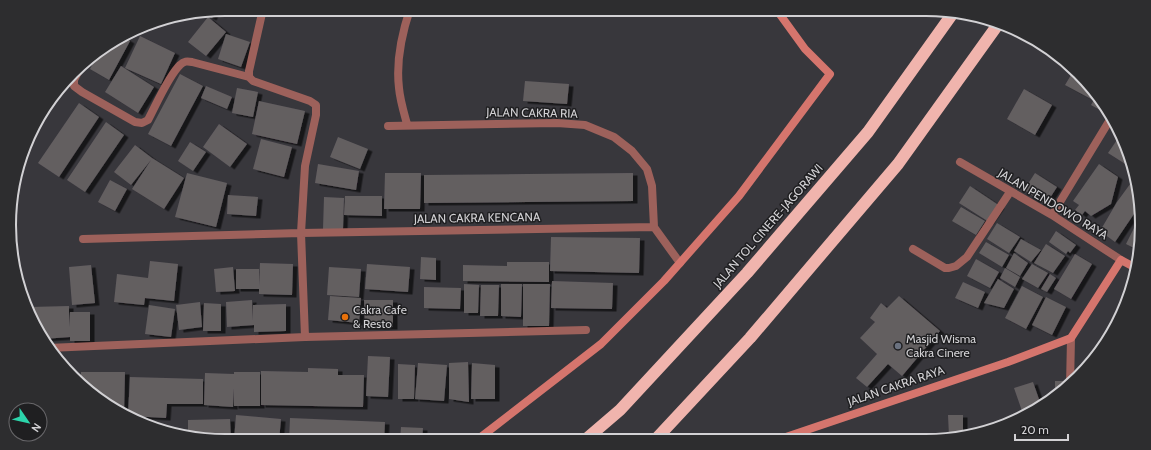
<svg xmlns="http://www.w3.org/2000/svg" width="1151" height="450" viewBox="0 0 1151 450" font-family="Cabin,sans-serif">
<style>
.building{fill:#635e61;filter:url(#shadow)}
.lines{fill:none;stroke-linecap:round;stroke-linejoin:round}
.street{stroke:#9d615b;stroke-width:8}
.secondary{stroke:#d5756d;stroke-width:8}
.highway{stroke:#f0b4ad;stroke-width:12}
.food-dot{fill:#e8710a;stroke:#1f1f21;stroke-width:1.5}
.worship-dot{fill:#6b7280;stroke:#1f1f21;stroke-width:1.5}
.labels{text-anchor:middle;stroke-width:3;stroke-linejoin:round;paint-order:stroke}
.street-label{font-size:12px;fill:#d2d1d4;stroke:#1f1f21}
.poi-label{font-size:12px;fill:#d2d1d4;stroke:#1f1f21;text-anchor:start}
.rim{fill:none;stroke:#d2d1d4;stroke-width:2}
</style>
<defs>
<filter id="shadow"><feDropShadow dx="4.5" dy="2.5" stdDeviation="0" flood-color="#0009"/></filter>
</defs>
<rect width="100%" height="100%" fill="#38373c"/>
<path class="building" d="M216 10 212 18 203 13 208 12Z
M208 17 226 32 206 56 188 42Z
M226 34 250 42 241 67 218 59Z
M140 36 175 53 161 84 125 68Z
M125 38 130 41 109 80 90 69 98 54Z
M121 66 154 87 138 113 105 92Z
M1074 70 1095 97 1093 100 1065 85Z
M180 74 203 86 171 146 148 134Z
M525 81 569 84 567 104 523 101Z
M206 86 232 97 227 109 201 98Z
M237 88 258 92 253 117 232 113Z
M1024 89 1052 105 1035 135 1007 119Z
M1095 98 1104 109 1109 115 1091 105Z
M259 101 305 111 297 144 252 134Z
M79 103 99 117 59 177 38 163Z
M106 122 124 135 85 192 67 180Z
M219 124 247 144 230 167 203 147Z
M338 137 368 149 360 169 330 157Z
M1119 137 1122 140 1130 167 1108 153Z
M261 139 292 147 284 177 253 169Z
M190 142 206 152 193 171 178 161Z
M135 145 152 158 184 178 164 209 132 189 151 160 131 185 114 172Z
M318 164 359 171 356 190 315 183Z
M1099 164 1118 177 1111 204 1091 216 1085 211 1082 215 1075 210 1079 205 1073 201Z
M187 173 227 183 216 227 175 217Z
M385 173H421L420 209H384Z
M633 173V201L424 203V175Z
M1035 173 1057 187 1046 204 1024 190Z
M110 180 127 189 115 211 98 202Z
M1133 180 1140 205 1115 242 1100 231 1117 202Z
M970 186 1000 206 989 222 959 203Z
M228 195 258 197 256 216 227 214Z
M345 196H382V216L344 215Z
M324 197 344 198 343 229H323Z
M961 207 985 221 976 235 952 221Z
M1137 222 1140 223 1136 249 1126 244Z
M997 223 1020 237 1009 253 987 239Z
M1056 231 1076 245 1070 253 1068 251 1066 254 1049 242Z
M551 237 640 238 639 273 550 271Z
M1021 239 1041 250 1031 262 1014 251Z
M986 242 1009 255 1002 267 979 253Z
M1046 244 1065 256 1053 273 1034 263Z
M1014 253 1028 263 1020 276 1006 268Z
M1075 254 1092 264 1071 299 1054 289Z
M421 257 436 258V280L420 279Z
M976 259 999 272 990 288 967 276Z
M150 261 178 264 174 301 145 298 144 305 114 302 117 274 148 278Z
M507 262H549V282L463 281V265L507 266Z
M260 263 293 264 292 295 259 294V289H236V269H259V286Z
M367 264 410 267 408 292 365 289Z
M1032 264 1048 273 1038 288 1022 279Z
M91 265 95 303 72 305 69 267Z
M233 267 235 291 216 292 214 269Z
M329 267 361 269 359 297 327 295Z
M1005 268 1020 277 1015 287 1000 278Z
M1050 274 1056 278 1047 292 1041 289Z
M998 279 1014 289 1004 308 984 303Z
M552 281 613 283 612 309 551 308Z
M963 282 985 292 978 308 955 298Z
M464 284 479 285 478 313H464Z
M501 284H522L521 317 501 316Z
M523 284H550L549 326H523Z
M481 285H499L498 316H480Z
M1022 286 1043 297 1026 329 1005 318Z
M424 287 461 288 460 309 424 308Z
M330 296 361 298 359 323 328 320Z
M899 296 940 331 902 376 888 364 867 387 856 378 877 354 860 338 875 322 870 318 881 303 887 308Z
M1046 297 1066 307 1052 335 1032 325Z
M252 300 253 321V305L286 304V331L254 332V325L227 327 226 302Z
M364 300H393V327H365Z
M200 302 202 327 179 330 176 305Z
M204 303 221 304V331H203Z
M1122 304 1125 306 1111 335 1105 331Z
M149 305 175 309 171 337 145 334Z
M69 306V327L70 312H90V341H70V337L43 339 30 307Z
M368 356 390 357 388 397 366 396Z
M468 362 469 402 449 399V363Z
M418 363 447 365 444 401 415 399Z
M472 363 495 365V399H471Z
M398 364 415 365 414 399H398Z
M308 368 338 369V375H364L363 407 261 405V371L308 372Z
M81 372H125L124 413 93 396 81 383Z
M234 372H260V406H234V388L233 407 204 405 205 373 234 374Z
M130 377 203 379V404H167L166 418 131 416 128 415Z
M1055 381H1065V390L1055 396Z
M1033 382 1041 405 1022 411 1014 388Z
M236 415 281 419 279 441H234Z
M948 415H963V436H949Z
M290 418 385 422 384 441H289Z
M230 419 231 441 188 435V420Z
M401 427 423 428 422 440 400 441Z"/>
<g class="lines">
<path class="street" d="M263 9 249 71V77L253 81 310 101 316 105V115L305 166 301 233 305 337
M83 62 74 80V86L82 92 135 122 142 123 148 120C156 105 169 75 180 65 184 61 187 61 192 62L249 77
M407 124C404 113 400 100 399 88 396 63 402 33 410 9
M388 126 557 123 585 125 614 137 632 151 647 169 652 186 654 227 680 263
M960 162 1052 215 1121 260
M1052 215 1111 118
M83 239 301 233 654 227
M913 249 945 268H949L956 266 967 257 1010 192
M48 348 305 337 586 330
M1070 386 1071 338"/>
<path class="secondary" d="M477 440 601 344 664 281 739 196 830 74 805 49 776 9
M777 440 1008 362 1071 338 1121 260 1134 267"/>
<path class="highway" d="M585 440 620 410 747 273 868 132 953 13
M655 440 750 338 898 164 999 23"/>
</g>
<circle class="food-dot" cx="345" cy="317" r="4"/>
<circle class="worship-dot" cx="898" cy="346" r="4"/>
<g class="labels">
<g class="street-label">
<text transform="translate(532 113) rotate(1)" y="4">JALAN CAKRA RIA</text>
<text transform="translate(1053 204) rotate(31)" y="4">JALAN PENDOWO RAYA</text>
<text transform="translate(477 218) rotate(-1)" y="4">JALAN CAKRA KENCANA</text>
<text transform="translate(768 226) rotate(-49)" y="4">JALAN TOL CINERE-JAGORAWI</text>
<text transform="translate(896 386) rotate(-19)" y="4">JALAN CAKRA RAYA</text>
</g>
<g class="poi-label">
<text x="353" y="314">Cakra Cafe<tspan x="353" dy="14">&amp; Resto</tspan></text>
<text x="906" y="343">Masjid Wisma<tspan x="906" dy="14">Cakra Cinere</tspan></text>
</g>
</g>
<path d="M0 0H1151V450H0ZM225 16H926A209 209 0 0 1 1135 225V225A209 209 0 0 1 926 434H225A209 209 0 0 1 16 225V225A209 209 0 0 1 225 16Z" fill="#2d2d2f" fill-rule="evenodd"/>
<path class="rim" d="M225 16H926A209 209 0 0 1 1135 225V225A209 209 0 0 1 926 434H225A209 209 0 0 1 16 225V225A209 209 0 0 1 225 16Z"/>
<g transform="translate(28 422) rotate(124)"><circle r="19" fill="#1f1f21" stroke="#676669"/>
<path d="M0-3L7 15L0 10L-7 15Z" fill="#2cd5ab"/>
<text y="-6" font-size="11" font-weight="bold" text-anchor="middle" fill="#d2d1d4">N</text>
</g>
<path d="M1015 434v6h53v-6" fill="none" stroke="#d2d1d4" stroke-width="2"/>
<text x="1021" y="434" font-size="12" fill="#d2d1d4" stroke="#1f1f21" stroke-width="3" paint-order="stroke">20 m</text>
</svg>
